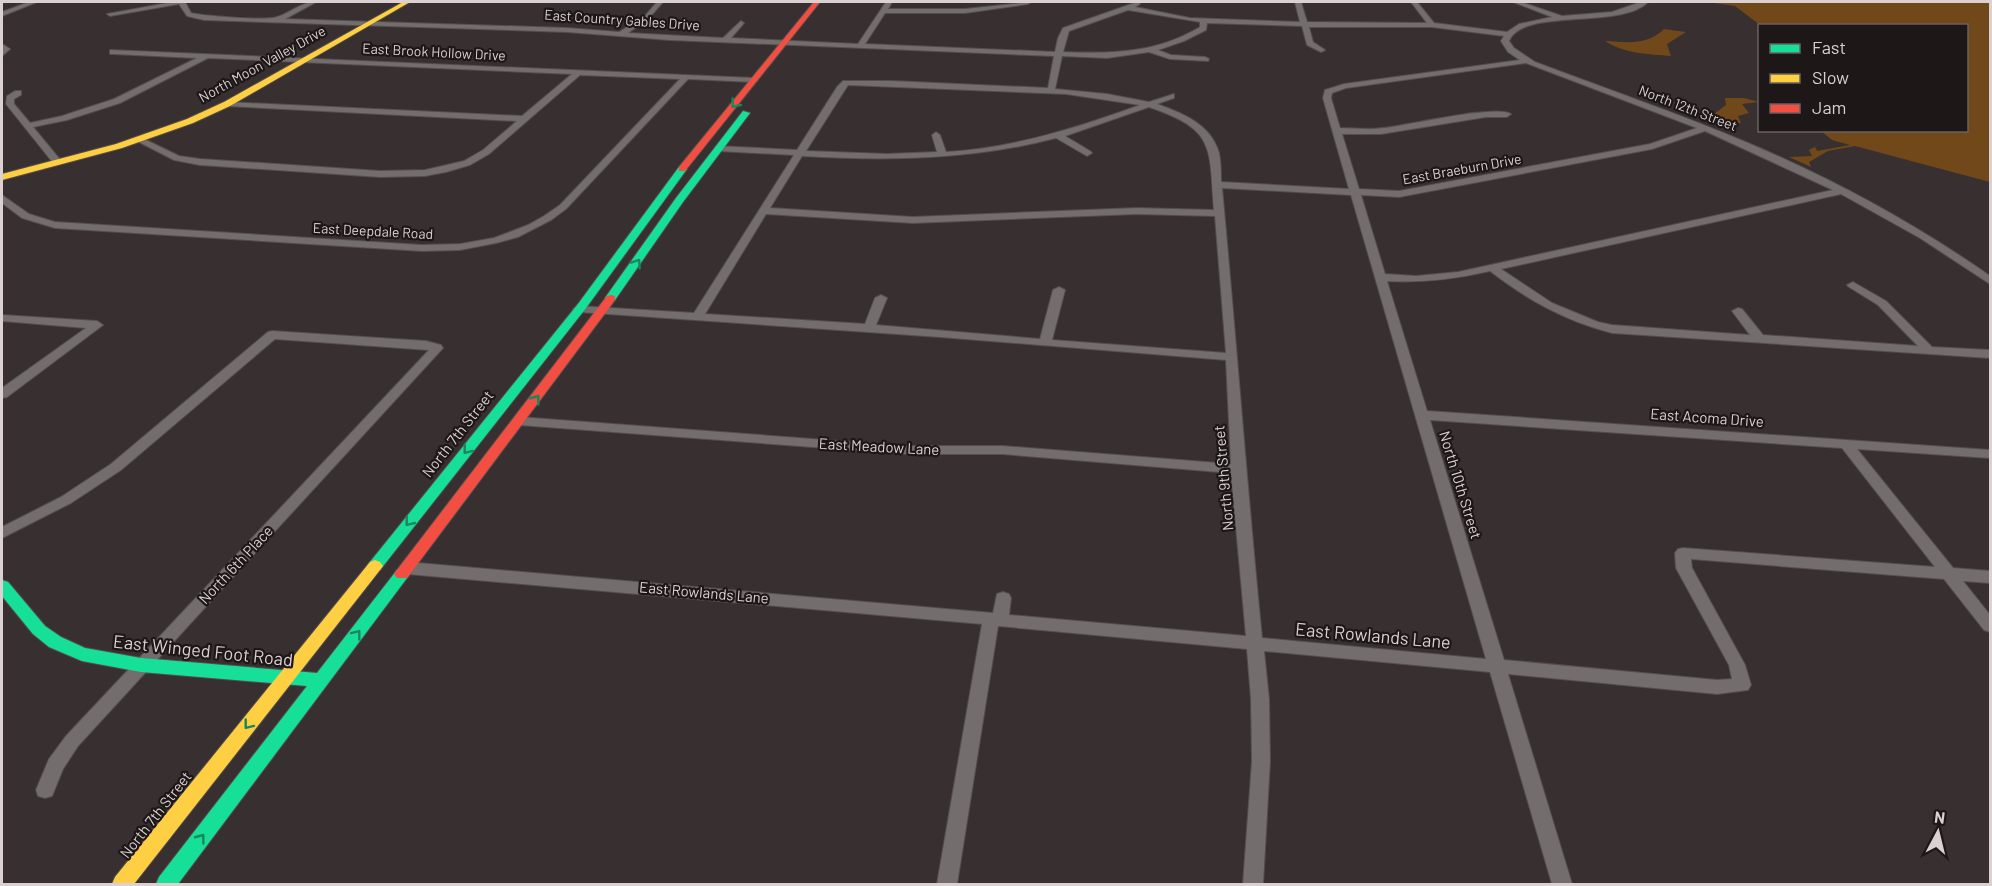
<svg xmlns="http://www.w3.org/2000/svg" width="1992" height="886" viewBox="0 0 1992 886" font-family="Barlow,sans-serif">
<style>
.green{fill:#71481a}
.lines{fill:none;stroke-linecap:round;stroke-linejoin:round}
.street-casing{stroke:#544e4d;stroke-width:2}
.fast-casing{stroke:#544e4d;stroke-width:2}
.slow-casing{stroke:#544e4d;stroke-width:2}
.jam-casing{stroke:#544e4d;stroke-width:2}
.street{fill:#746d6d;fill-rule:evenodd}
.fast{fill:#16e098;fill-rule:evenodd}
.slow{fill:#ffcf43;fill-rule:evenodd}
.jam{fill:#f24e42;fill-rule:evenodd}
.oneway{stroke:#1a865e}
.labels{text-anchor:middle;stroke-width:4.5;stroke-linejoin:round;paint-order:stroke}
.far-street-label{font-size:14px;fill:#dad1d0;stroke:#1e1717}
.street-label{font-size:15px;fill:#dad1d0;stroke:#1e1717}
.near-street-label{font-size:18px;fill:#dad1d0;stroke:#1e1717}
</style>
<rect width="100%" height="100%" fill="#383030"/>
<path class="green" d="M1707 2H1990V182L1855 146 1828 151 1809 162 1811 167 1789 157 1812 156 1809 150 1824 142 1815 147 1817 151 1850 145 1832 140 1821 131 1966 130V26L1760 25 1735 6Z
M1664 29 1686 32 1667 44 1671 56C1648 54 1625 54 1605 41 1627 42 1647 46 1664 29Z
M1725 98H1744L1759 102 1742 104 1749 113 1738 116 1741 123C1729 125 1722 123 1714 114L1726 105Z"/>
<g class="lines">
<defs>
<path id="street" d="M29 2H37L2 16V12Z
M173 2H185L191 13C205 16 265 21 277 17 290 13 301 2 316 2L285 19 567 28 619 32 645 16 657 2H663L649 18 628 33 723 38 741 21 744 23 731 38 858 44 886 2H892L888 9H965L1031 2 1028 4 965 13H885L865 44 1055 52 1058 38 1063 28 1137 2 1140 4 1135 7 1190 18 1300 22 1295 2H1301L1307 22 1427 23 1411 2H1417L1434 23 1507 32 1519 24 1552 17 1513 2H1521L1562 16 1612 12 1641 2H1648C1621 30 1523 7 1509 41L1514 48 1535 62C1606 89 1678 113 1748 143 1833 179 1914 223 1990 276V284L1920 238 1841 194 1501 269 1552 303 1598 322 1612 325 1750 335 1732 311 1738 308 1742 309 1763 335 1918 346 1878 305 1849 287 1847 285 1853 282 1886 301 1932 347 1990 350V358L1612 333C1565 321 1528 300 1490 271 1455 279 1423 283 1387 281L1427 411 1990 450V458L1857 449 1953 568 1990 571V583L1963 581 1990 615V632L1984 630 1944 579 1691 559 1692 568 1745 665 1751 685 1748 690 1717 694 1508 674 1572 884H1552L1490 672 1264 651 1269 699 1270 761 1263 884H1243L1252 761 1251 699 1247 649 998 626 957 884H937L982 624 407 574 402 572 399 568 402 564 407 562 993 613 997 594 1003 592 1009 594 1011 598 1009 615 1246 636 1231 473 1002 454H907L519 425 512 421 519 417 907 446H1002L1231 464 1226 360 940 337 579 312 573 309 579 306 694 313 794 155 719 151 715 148 716 146 797 150 837 87 843 81H892L1048 88 1054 56 670 40 567 32 204 20 187 16 179 4 110 16 107 14ZM1128 10 1200 22V27C1157 53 1112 54 1063 52L1069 31ZM1207 23 1302 26 1307 45 1321 52 1325 50 1313 42 1309 27H1432L1504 36 1501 41 1508 52 1520 60 1344 84 1325 90 1323 98 1349 189 1221 182C1221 173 1221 162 1219 153 1211 124 1182 113 1157 104L1174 98V94L1149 102 1107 94 1055 89 1062 56 1107 58 1149 52 1170 59 1208 61 1209 59 1205 57 1171 55 1158 50 1184 41 1206 30ZM1526 63 1697 128 1650 144 1399 191 1359 189 1342 134H1381L1486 117H1507L1511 114C1496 104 1406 126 1383 128 1369 130 1354 128 1340 128L1331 98 1332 93 1346 88ZM848 85 1066 94 1140 105C1077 128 1013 148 946 152L940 135 936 132 932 135 937 152 887 154 806 151ZM1149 107C1216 130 1209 146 1214 210L1137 208 913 217 770 208 802 156C888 161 972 160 1056 138L1087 156 1092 153 1090 151 1065 136ZM1705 131 1833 190 1458 272 1416 276 1385 274 1361 195 1399 197 1652 149ZM1222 188 1351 195 1486 659 1262 638C1247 488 1236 337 1222 188ZM766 214 913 223 1137 214 1215 216 1226 353 1052 340 1065 290 1059 287 1053 290 1040 339 876 325 887 298 881 295 875 298 865 324 705 314ZM1430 420 1842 448 1935 567 1683 548 1678 549 1675 553 1676 568 1729 665 1732 679 1717 680 1504 660Z
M2 44 10 49 2 56Z
M110 50 754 78 758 80 754 82 688 79 566 209 551 220 518 237 496 243 460 250 422 251 55 228 22 218 2 203V195L29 214 55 222 422 245 460 244 494 238 528 225 544 216 560 205 680 79 580 75 489 154 470 165 446 172 425 176 380 177 200 165 174 160 135 140 142 138 179 156 200 159 380 171 425 170 464 161 483 150 517 121 227 106 223 104 227 102 522 116 572 74 208 58 120 103 67 120 33 127 62 162 54 164 6 104 7 96 15 91H21V95L14 99V104L30 123 62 116 114 99 197 58 113 54H110Z
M2 315 97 321 103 325 7 397 2 398V388L86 328 2 321Z
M272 331 426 341 441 345 443 348 78 746 63 769 52 796 45 798 38 796 36 790 49 759 66 736 429 350 275 339 121 470 71 503 2 538V527L61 497 111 464 268 332Z"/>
<path id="fast" d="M743 111 750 113 683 202 615 300H607L605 298 676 198Z
M679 167 687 169 586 308 380 570H370L367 566 370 562 578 304Z
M402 568 407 570 410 574 407 578 178 884H156L159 877 307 686 141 672 82 661 49 647 33 634 2 596V580L8 582 45 626 61 637 85 648 141 658 317 673 397 570Z"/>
<path id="slow" d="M403 2H410L230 106 193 123 122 148 2 180V174L116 144 187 119 224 102Z
M375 560 380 562 383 566 380 570 134 884H112L115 877 370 562Z"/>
<path id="jam" d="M814 2H820L685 171H679V167Z
M611 295 615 296V300L407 578H397L394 574 397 570 607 296Z"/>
</defs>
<use href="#street" class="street-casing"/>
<use href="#fast" class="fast-casing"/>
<use href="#slow" class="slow-casing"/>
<use href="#jam" class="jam-casing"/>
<use href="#street" class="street"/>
<use href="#fast" class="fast"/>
<use href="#slow" class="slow"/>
<use href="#jam" class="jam"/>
</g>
<defs><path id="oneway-chevron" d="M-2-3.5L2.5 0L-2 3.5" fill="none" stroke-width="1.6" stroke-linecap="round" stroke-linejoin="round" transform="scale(1.5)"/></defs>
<g class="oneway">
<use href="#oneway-chevron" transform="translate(735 104) rotate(128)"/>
<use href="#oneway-chevron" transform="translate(637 263) rotate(-56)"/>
<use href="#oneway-chevron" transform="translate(536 399) rotate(-53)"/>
<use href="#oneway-chevron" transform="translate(467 450) rotate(128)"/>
<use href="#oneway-chevron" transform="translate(409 522) rotate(129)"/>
<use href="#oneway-chevron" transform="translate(357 634) rotate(-52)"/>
<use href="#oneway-chevron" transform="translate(248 725) rotate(128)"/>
<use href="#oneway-chevron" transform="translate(201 838) rotate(-53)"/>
</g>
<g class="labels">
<g class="far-street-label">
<text transform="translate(622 20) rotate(4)" y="5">East Country Gables Drive</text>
<text transform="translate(434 52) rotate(3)" y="5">East Brook Hollow Drive</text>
<text transform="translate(262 64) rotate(-29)" y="5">North Moon Valley Drive</text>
<text transform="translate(1688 108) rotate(21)" y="5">North 12th Street</text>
<text transform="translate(1462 169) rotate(-10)" y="5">East Braeburn Drive</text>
<text transform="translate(373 231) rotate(3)" y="5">East Deepdale Road</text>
</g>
<g class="street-label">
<text transform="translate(1707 418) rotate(4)" y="5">East Acoma Drive</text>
<text transform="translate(458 434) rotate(-52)" y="5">North 7th Street</text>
<text transform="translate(879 447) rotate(3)" y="5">East Meadow Lane</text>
<text transform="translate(1224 478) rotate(-95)" y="5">North 9th Street</text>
<text transform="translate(1460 485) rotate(73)" y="5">North 10th Street</text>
<text transform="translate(236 565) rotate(-47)" y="5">North 6th Place</text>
<text transform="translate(704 593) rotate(5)" y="5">East Rowlands Lane</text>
<text transform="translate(156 815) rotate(-52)" y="5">North 7th Street</text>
</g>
<g class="near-street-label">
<text transform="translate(1373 636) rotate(5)" y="6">East Rowlands Lane</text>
<text transform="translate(203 651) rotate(6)" y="6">East Winged Foot Road</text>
</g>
</g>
<rect width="1992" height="886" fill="none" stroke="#dad1d0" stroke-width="6"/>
<rect x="1758" y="24" width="210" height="108" fill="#1e1717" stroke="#696161" stroke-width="1.5"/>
<rect x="1770" y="44" width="30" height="9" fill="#16e098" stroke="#696161" stroke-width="1.5"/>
<text x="1812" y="54" font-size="18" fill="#dad1d0">Fast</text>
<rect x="1770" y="74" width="30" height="9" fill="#ffcf43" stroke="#696161" stroke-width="1.5"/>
<text x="1812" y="84" font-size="18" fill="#dad1d0">Slow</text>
<rect x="1770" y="104" width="30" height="9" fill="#f24e42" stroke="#696161" stroke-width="1.5"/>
<text x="1812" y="114" font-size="18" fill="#dad1d0">Jam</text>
<g transform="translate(1938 832) rotate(7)" stroke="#1e1717" stroke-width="4.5" paint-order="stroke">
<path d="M0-4.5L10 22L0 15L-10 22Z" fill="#dad1d0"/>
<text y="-9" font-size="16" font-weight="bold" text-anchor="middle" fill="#dad1d0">N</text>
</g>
</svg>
